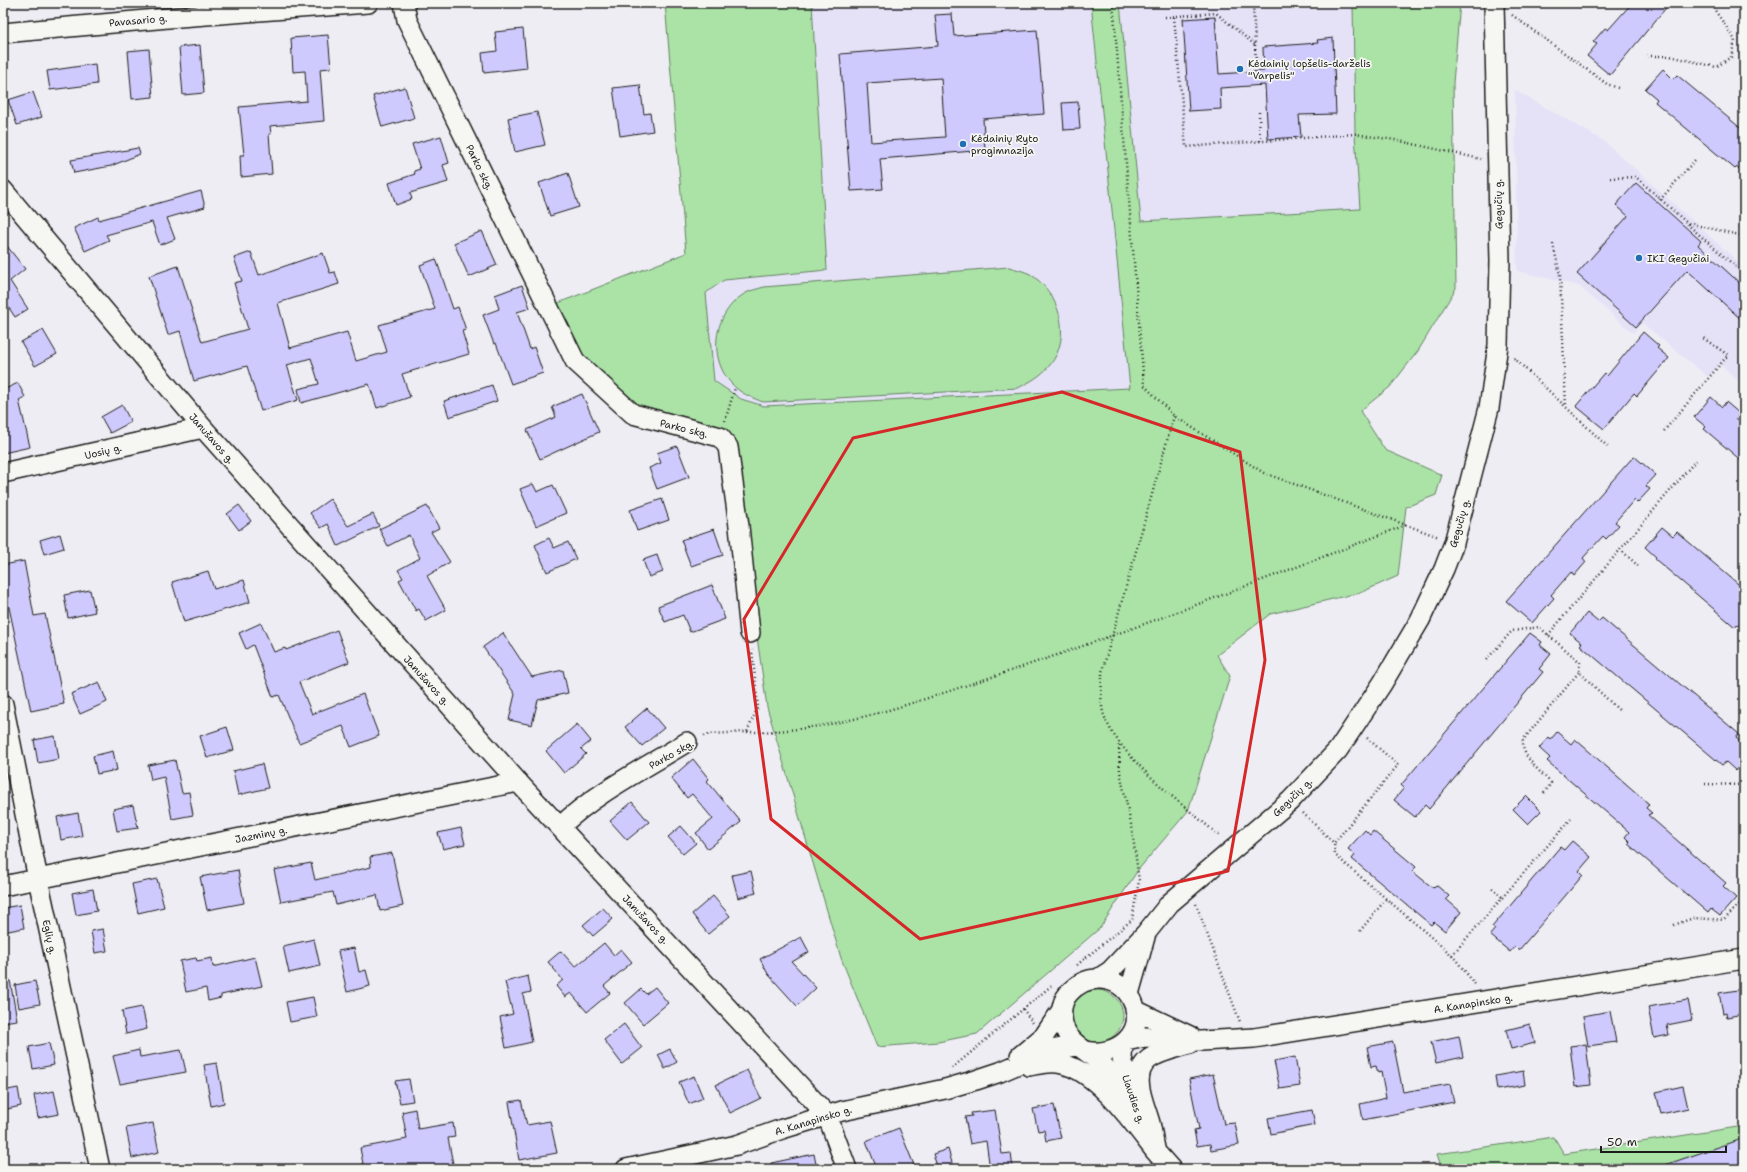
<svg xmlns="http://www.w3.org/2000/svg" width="1747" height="1172" viewBox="0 0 1747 1172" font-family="'Shantell Sans',sans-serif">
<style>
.built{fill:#e5e2f7}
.green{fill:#abe3a7;stroke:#648062}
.building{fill:#cfcafd;stroke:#1c1c1c;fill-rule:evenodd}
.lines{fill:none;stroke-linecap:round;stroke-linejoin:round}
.street-casing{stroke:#1c1c1c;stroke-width:22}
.path{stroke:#1c1c1c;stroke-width:2.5;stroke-dasharray:1 3;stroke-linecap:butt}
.street{stroke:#f6f6f2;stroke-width:19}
.marked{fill:none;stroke:#d62828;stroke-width:3;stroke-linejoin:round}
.poi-dot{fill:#1f6fb2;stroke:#f6f6f2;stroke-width:1.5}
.labels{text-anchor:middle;stroke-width:3.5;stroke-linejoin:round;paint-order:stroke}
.street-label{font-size:10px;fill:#1c1c1c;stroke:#f6f6f2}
.poi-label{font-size:10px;fill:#1c1c1c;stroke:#f6f6f2;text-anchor:start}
</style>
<rect width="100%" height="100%" fill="#eeedf4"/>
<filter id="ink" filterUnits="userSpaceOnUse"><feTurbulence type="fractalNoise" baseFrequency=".025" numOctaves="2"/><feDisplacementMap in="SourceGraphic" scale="8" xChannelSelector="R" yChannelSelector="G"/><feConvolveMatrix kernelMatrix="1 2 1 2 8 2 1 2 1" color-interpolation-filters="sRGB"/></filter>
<g filter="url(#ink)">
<path class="built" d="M812 3H1091L1130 388 764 406 741 399 714 381 706 294 724 280 827 270Z
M1120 3H1353L1355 134 1360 209 1141 221Z
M1515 90 1604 141 1744 267V386L1720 364 1708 377 1642 323 1633 333 1579 286 1517 271Z"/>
<path class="green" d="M665 3H812L827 270 724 280 706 293 714 381 741 399 764 406 1130 388 1091 3H1120L1141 221 1360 209 1355 134 1353 3H1460L1453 83 1456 288 1418 351 1390 387 1360 411 1385 450 1442 475 1436 495 1406 507 1398 576 1362 592 1270 614 1217 655 1230 676 1188 811 1138 870 1100 928 977 1034 938 1042 877 1047 841 958 767 707 755 623 749 525 731 436 719 426 639 405 584 359 558 303 686 253Z
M1009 267C1016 269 1024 271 1030 274 1059 292 1073 336 1050 365 1041 376 1030 382 1018 388L763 402C753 398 744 395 736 388 706 362 712 312 746 293 751 290 758 289 764 287Z
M1071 1016a26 26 0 1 1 52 0a26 26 0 1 1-52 0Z
M1744 1126V1169H1442L1437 1154 1554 1137 1564 1154Z"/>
<path class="building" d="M1632 3H1670L1610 75 1587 56 1597 44 1593 42 1605 28 1608 30Z
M952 14 954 36 1037 30 1044 114 983 119 985 150 880 159 883 189 851 191 840 54 938 46 935 15ZM941 78 945 137 871 142 867 83Z
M1215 17 1219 74 1264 71 1263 47 1318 43 1317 40 1333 38 1336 114 1299 115 1301 137 1268 139 1265 85 1220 88 1221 109 1189 111 1183 19Z
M523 29 527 68 484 73 482 53 497 51 495 32Z
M328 35 331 68 320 69 324 121 270 126 271 134H269L272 174 241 177 240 155H244L239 107 307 101 305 71 293 72 291 38Z
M200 45 204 93 183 95 179 47Z
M149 49 153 97 132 99 128 51Z
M95 64 97 84 50 90 47 71Z
M1663 69 1673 79 1677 75 1744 131V172L1737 167 1735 169 1717 154 1655 102 1657 99 1645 89Z
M640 85 644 114 650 113 653 131 620 136 613 88Z
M405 87 414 118 382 127 373 96Z
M33 92 42 117 17 125 8 100Z
M1078 102 1080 129 1064 130 1062 103Z
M537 112 545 145 515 152 508 118Z
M441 136 449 163 443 165 448 182 410 193 412 199 396 205 389 183 415 174 414 171 420 169 412 144Z
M138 148 140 154 111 166 74 173 71 160Z
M568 173 579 207 550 216 539 183Z
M1636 183 1701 241 1698 245 1744 287V322L1687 270 1636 327 1577 274 1628 216 1616 205Z
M201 191 205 207 167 218 175 239 160 245 152 222 106 235 109 240 85 251 74 228 98 217 99 220Z
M482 231 497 265 469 277 454 243Z
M3 241 25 269 10 281 28 309 15 317 3 299Z
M251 252 259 275 323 253 330 273 335 272 339 284 278 303 290 348 347 332 356 361 387 352 379 325 435 309 420 265 436 259 453 309 458 307 466 330 462 331 469 354 402 374 410 397 377 408 369 384 301 403 298 389 319 384 311 358 287 365 298 400 261 411 247 366 194 381 180 331 168 335 149 276 178 266 202 342 248 329 234 283 242 281 234 258Z
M522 285 530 308 517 312 530 349 534 347 543 373 511 384 496 343 494 344 483 315 499 309 495 295Z
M43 330 57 354 35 366 21 342Z
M1643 332 1659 346 1657 348 1669 358 1637 396 1634 393 1604 429 1576 406 1604 373 1607 376Z
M18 383 25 397 19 400 30 447 3 453V390Z
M492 385 497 401 449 417 444 401Z
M582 394 599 432 540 459 527 430 556 417 552 407Z
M1711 397 1722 407 1726 402 1740 414 1736 418 1744 425V463L1704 429 1706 427 1694 417Z
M122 405 131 422 110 433 101 417Z
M677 446 689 477 657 489 649 468 661 463 657 453Z
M1634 456 1656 475 1646 486 1650 489 1637 503 1634 500 1615 522 1619 525 1606 539 1603 536 1583 558 1586 562 1574 576 1571 572 1551 595 1554 598 1532 623 1506 601Z
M533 484 537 492 553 485 566 513 536 526 520 489Z
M330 499 348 526 373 514 379 526 338 546 328 524 321 528 310 513Z
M662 499 669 520 637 531 630 510Z
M239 505 251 521 239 530 227 514Z
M427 506 439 528 431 532 450 562 427 576 446 610 426 621 419 609 416 611 399 580 403 578 398 570 420 558 409 535 388 546 379 529Z
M1662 527 1673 536 1677 532 1744 589V630L1737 624 1735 627 1655 559 1656 557 1645 547Z
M714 529 723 555 691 566 681 540Z
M60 534 64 548 44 554 40 540Z
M549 538 554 548 568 542 576 559 547 572 535 545Z
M657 555 663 572 649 577 643 560Z
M24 561 34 616 45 614 64 704 31 711 3 579V565Z
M208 571 214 589 244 580 250 602 184 622 172 582Z
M712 585 725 619 690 632 683 615 665 622 658 606Z
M90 590 95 612 68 618 64 595Z
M1587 613 1598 622 1602 618 1739 734 1736 738 1744 745V762L1736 771 1726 762 1722 765 1580 645 1582 643 1570 633Z
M261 623 274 652 285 648 286 650 337 630 349 662 299 682 312 714 363 694 379 736 351 747 343 726 299 743 279 695 273 697 253 645 246 649 239 633Z
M503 633 532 677 563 670 568 693 538 700 532 725 509 720 515 694 483 647Z
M1530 633 1542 642 1540 645 1551 654 1539 669 1543 672 1429 809 1425 805 1415 817 1394 800 1404 788 1401 785Z
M99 682 107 702 80 714 71 694Z
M647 708 664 728 642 746 625 727Z
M577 724 591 741 581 749 586 754 564 773 546 751Z
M227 727 234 750 207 758 200 736Z
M1557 732 1571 744 1575 739 1649 804 1646 808 1652 813 1648 815 1726 883 1723 886 1736 898 1720 916 1711 909 1708 913 1628 844 1630 842 1625 837 1629 832 1547 761 1550 758 1539 748 1549 737 1551 739Z
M55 736 59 759 38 763 34 740Z
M113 751 117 770 97 774 93 756Z
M693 759 709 779 707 781 741 822 708 849 696 833 713 819 692 794 687 798 671 778Z
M175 760 182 793 189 792 193 815 172 819 164 777 151 780 148 765Z
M262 764 268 788 238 795 233 771Z
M1526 796 1541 811 1528 824 1513 809Z
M632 802 649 822 627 840 610 821Z
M133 805 138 828 117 831 113 809Z
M78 813 82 836 61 840 57 817Z
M681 826 696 843 683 854 668 837Z
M461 828 465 844 443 849 438 833Z
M1365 830 1370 835 1373 831 1416 867 1412 871 1433 888 1436 885 1449 896 1446 899 1461 912 1445 931 1434 922 1431 925 1352 859 1355 855 1348 849Z
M1572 841 1591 857 1579 871 1583 875 1519 950 1515 946 1510 952 1490 935 1495 929 1492 927 1560 847 1564 850Z
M392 853 403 906 380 911 377 895 336 905 333 892 281 902 274 870 311 863 315 880 371 867 370 857Z
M238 870 244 903 207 910 200 877Z
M751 871 756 893 738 898 732 875Z
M157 879 164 907 138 913 132 884Z
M93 889 97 911 76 915 72 893Z
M713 896 730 916 708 934 692 914Z
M20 905 24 928 3 932V908Z
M603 908 613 919 593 936 583 925Z
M103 929 107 951 95 953 91 931Z
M801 937 809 952 792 962 816 988 797 1006 768 974 760 959Z
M314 939 320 966 289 973 283 946Z
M604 943 614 955 621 949 632 962 604 986 610 993 587 1012 571 993 565 997 556 986 563 980 548 962 561 951 575 967Z
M354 948 359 972 366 970 370 986 347 992 338 951Z
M255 957 262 986 221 995V998L208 1001 206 988 186 992 180 961 196 958 197 961 212 958 213 967Z
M528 976 531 992 523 994 532 1042 506 1048 500 1017 513 1014 505 982Z
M10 980 17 1020 3 1022V981Z
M35 981 40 1004 19 1008 15 985Z
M655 987 668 1003 643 1024 625 1003 641 989 646 994Z
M1744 989 1743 1014 1727 1017 1726 1012 1723 1013 1719 993Z
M313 997 317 1017 290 1022 286 1002Z
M1688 1000 1692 1020 1667 1025 1669 1035 1654 1038 1648 1007Z
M142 1007 147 1029 126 1034 122 1011Z
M1610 1011 1616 1042 1588 1046 1583 1016Z
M624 1024 642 1048 622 1064 604 1040Z
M1530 1024 1535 1043 1511 1049 1506 1030Z
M1459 1036 1463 1057 1436 1063 1431 1042Z
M1393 1042 1403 1092 1450 1084 1454 1102 1363 1120 1360 1104 1386 1098 1381 1072 1378 1073 1376 1066 1371 1067 1367 1047Z
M49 1043 54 1065 33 1069 29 1047Z
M1586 1044 1591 1085 1575 1087 1570 1046Z
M670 1049 677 1062 665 1069 658 1055Z
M139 1050 140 1057 181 1050 186 1072 120 1084 113 1056Z
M1295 1057 1300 1086 1280 1089 1274 1061Z
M217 1063 224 1103 211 1106 204 1065Z
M747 1070 761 1098 730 1113 716 1085Z
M1523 1071 1525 1085 1497 1090 1495 1076Z
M1213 1074 1224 1124 1235 1123 1239 1145 1211 1150 1210 1144 1197 1146 1194 1130 1199 1129 1189 1079Z
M694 1076 703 1098 689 1104 679 1082Z
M409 1079 413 1101 400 1103 395 1081Z
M1683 1086 1688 1108 1661 1114 1656 1092Z
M18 1088 21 1106 3 1110V1091Z
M54 1091 59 1114 38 1118 34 1095Z
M521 1100 527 1125 550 1121 557 1153 519 1160 509 1102Z
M1054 1105 1061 1138 1046 1141 1044 1130 1038 1131 1033 1109Z
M415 1109 418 1129 453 1123 455 1137 448 1138 454 1169H364L360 1148 407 1139 402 1112Z
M995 1110 1002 1154 1011 1153 1013 1169H990L986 1141 970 1144 965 1117 972 1116 971 1113Z
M1312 1110 1315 1125 1271 1134 1268 1118Z
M153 1123 159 1152 132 1158 126 1128Z
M899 1128 914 1165 905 1169H877L866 1141Z
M1744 1138V1169H1660L1659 1167Z
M948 1149 953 1166 938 1169 933 1154Z
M814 1154 817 1169H772L771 1163Z"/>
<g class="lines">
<defs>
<path id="street" d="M404 3 407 20 575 361 633 414 720 437 728 447 739 526 750 633
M3 33 179 17 368 3
M3 190 203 428 518 782 827 1115 847 1169
M3 473 203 428
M3 704 38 879 100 1169
M560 827C592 795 648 766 687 742
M3 886 518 782
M1099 978 1110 971 1146 933 1170 903 1290 801 1338 750 1382 684 1420 620 1444 569 1454 543 1489 408 1498 345 1500 261 1494 3
M1129 994 1145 937
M1135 1010 1190 1036
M1126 1041 1145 1037 1201 1041 1254 1038 1744 959
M1123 1044 1122 1058 1133 1101
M1086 1051C1117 1058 1148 1032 1132 1000 1126 987 1114 980 1101 979 1088 978 1077 984 1069 993 1063 1000 1061 1008 1062 1016 1063 1047 1096 1051 1110 1074 1117 1086 1121 1101 1126 1114
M1020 1056 1044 1036 1061 1011
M1029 1066C1039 1064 1052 1061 1062 1064 1097 1071 1134 1124 1155 1151
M1150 1140 1155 1151 1171 1169
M1155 1148C1153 1140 1152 1131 1150 1123 1145 1104 1129 1075 1149 1059 1160 1051 1177 1048 1190 1044
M626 1169 737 1145 782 1129 842 1111 945 1089 976 1080 1000 1072 1051 1050 1076 1046"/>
</defs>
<use href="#street" class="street-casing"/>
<path class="path" d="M1113 3 1144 385 1174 416 1264 473 1439 537
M1512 15 1607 84 1618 88
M1165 17 1216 13 1255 45 1253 3
M1174 17 1186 147 1355 134 1395 140 1481 159
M1255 45 1256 62
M1647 56H1670L1716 67 1731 57 1735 40 1710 3
M1259 112 1260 141
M1610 178 1636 177 1687 223 1744 236
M1660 200 1695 160
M1687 224 1744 274
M1553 244 1560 275 1566 407
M1514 358 1608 447
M1174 416 1102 672C1102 685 1100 700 1103 712 1115 755 1187 808 1221 837
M725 421 735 388
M1664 431 1728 355 1703 338
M1620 549 1638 566
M1548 635 1697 459
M1486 660 1512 631 1539 627 1580 662 1579 672 1621 712
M747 732C840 732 917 701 1004 673 1139 628 1273 576 1406 525
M704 736 709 734 747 732 758 707 752 650
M1367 738 1398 765 1334 843 1335 855 1452 955 1475 984
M1119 745 1120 772 1132 829 1139 881 1132 919
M1705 784 1744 785
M1544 793 1551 783C1541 772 1520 756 1523 740L1579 672
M1303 813 1334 843
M1492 888 1503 898
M1196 904 1240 1022
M1674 925 1693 918 1724 920 1744 899
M1360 931 1386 899
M1452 955 1571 819
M1077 965 1133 919
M1023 1009 1033 1023
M952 1068 1051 986"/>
<use href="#street" class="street"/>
</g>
</g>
<path class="marked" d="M1062 392 1240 452 1265 660 1228 871 920 939 771 819 744 619 853 438Z"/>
<g class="poi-dot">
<circle cx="1240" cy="69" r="4"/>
<circle cx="963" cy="144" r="4"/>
<circle cx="1639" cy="258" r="4"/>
</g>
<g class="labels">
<g class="street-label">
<text transform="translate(138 20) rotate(-5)" y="4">Pavasario g.</text>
<text transform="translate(480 167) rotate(64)" y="4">Parko skg.</text>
<text transform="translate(1498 204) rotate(-91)" y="4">Gegučių g.</text>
<text transform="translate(684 428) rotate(14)" y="4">Parko skg.</text>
<text transform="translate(212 438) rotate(49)" y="4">Janušavos g.</text>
<text transform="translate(103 451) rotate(-13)" y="4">Uosių g.</text>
<text transform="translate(1459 523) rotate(-74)" y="4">Gegučių g.</text>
<text transform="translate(427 680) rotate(48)" y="4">Janušavos g.</text>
<text transform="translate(671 754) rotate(-29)" y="4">Parko skg.</text>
<text transform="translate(1292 797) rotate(-44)" y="4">Gegučių g.</text>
<text transform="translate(261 834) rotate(-11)" y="4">Jazminų g.</text>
<text transform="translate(646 919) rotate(47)" y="4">Janušavos g.</text>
<text transform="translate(50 937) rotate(78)" y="4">Eglių g.</text>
<text transform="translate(1473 1003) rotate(-9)" y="4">A. Kanapinsko g.</text>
<text transform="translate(1134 1099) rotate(71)" y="4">Liaudies g.</text>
<text transform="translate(813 1120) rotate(-17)" y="4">A. Kanapinsko g.</text>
</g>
<g class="poi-label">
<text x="1248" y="67">Kėdainių lopšelis-darželis<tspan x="1248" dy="12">"Varpelis"</tspan></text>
<text x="971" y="142">Kėdainių Ryto<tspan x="971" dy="12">progimnazija</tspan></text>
<text x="1647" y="262">IKI Gegučiai</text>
</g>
</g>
<rect width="1747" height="1172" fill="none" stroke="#f6f6f2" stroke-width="16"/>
<rect x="8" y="8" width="1731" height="1156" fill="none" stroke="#1c1c1c" stroke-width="1.5" filter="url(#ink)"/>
<path d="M1601 1146v6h125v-6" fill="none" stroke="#1c1c1c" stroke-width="2"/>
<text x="1607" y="1146" font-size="12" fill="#1c1c1c" stroke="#f6f6f2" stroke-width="3" paint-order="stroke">50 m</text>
</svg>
